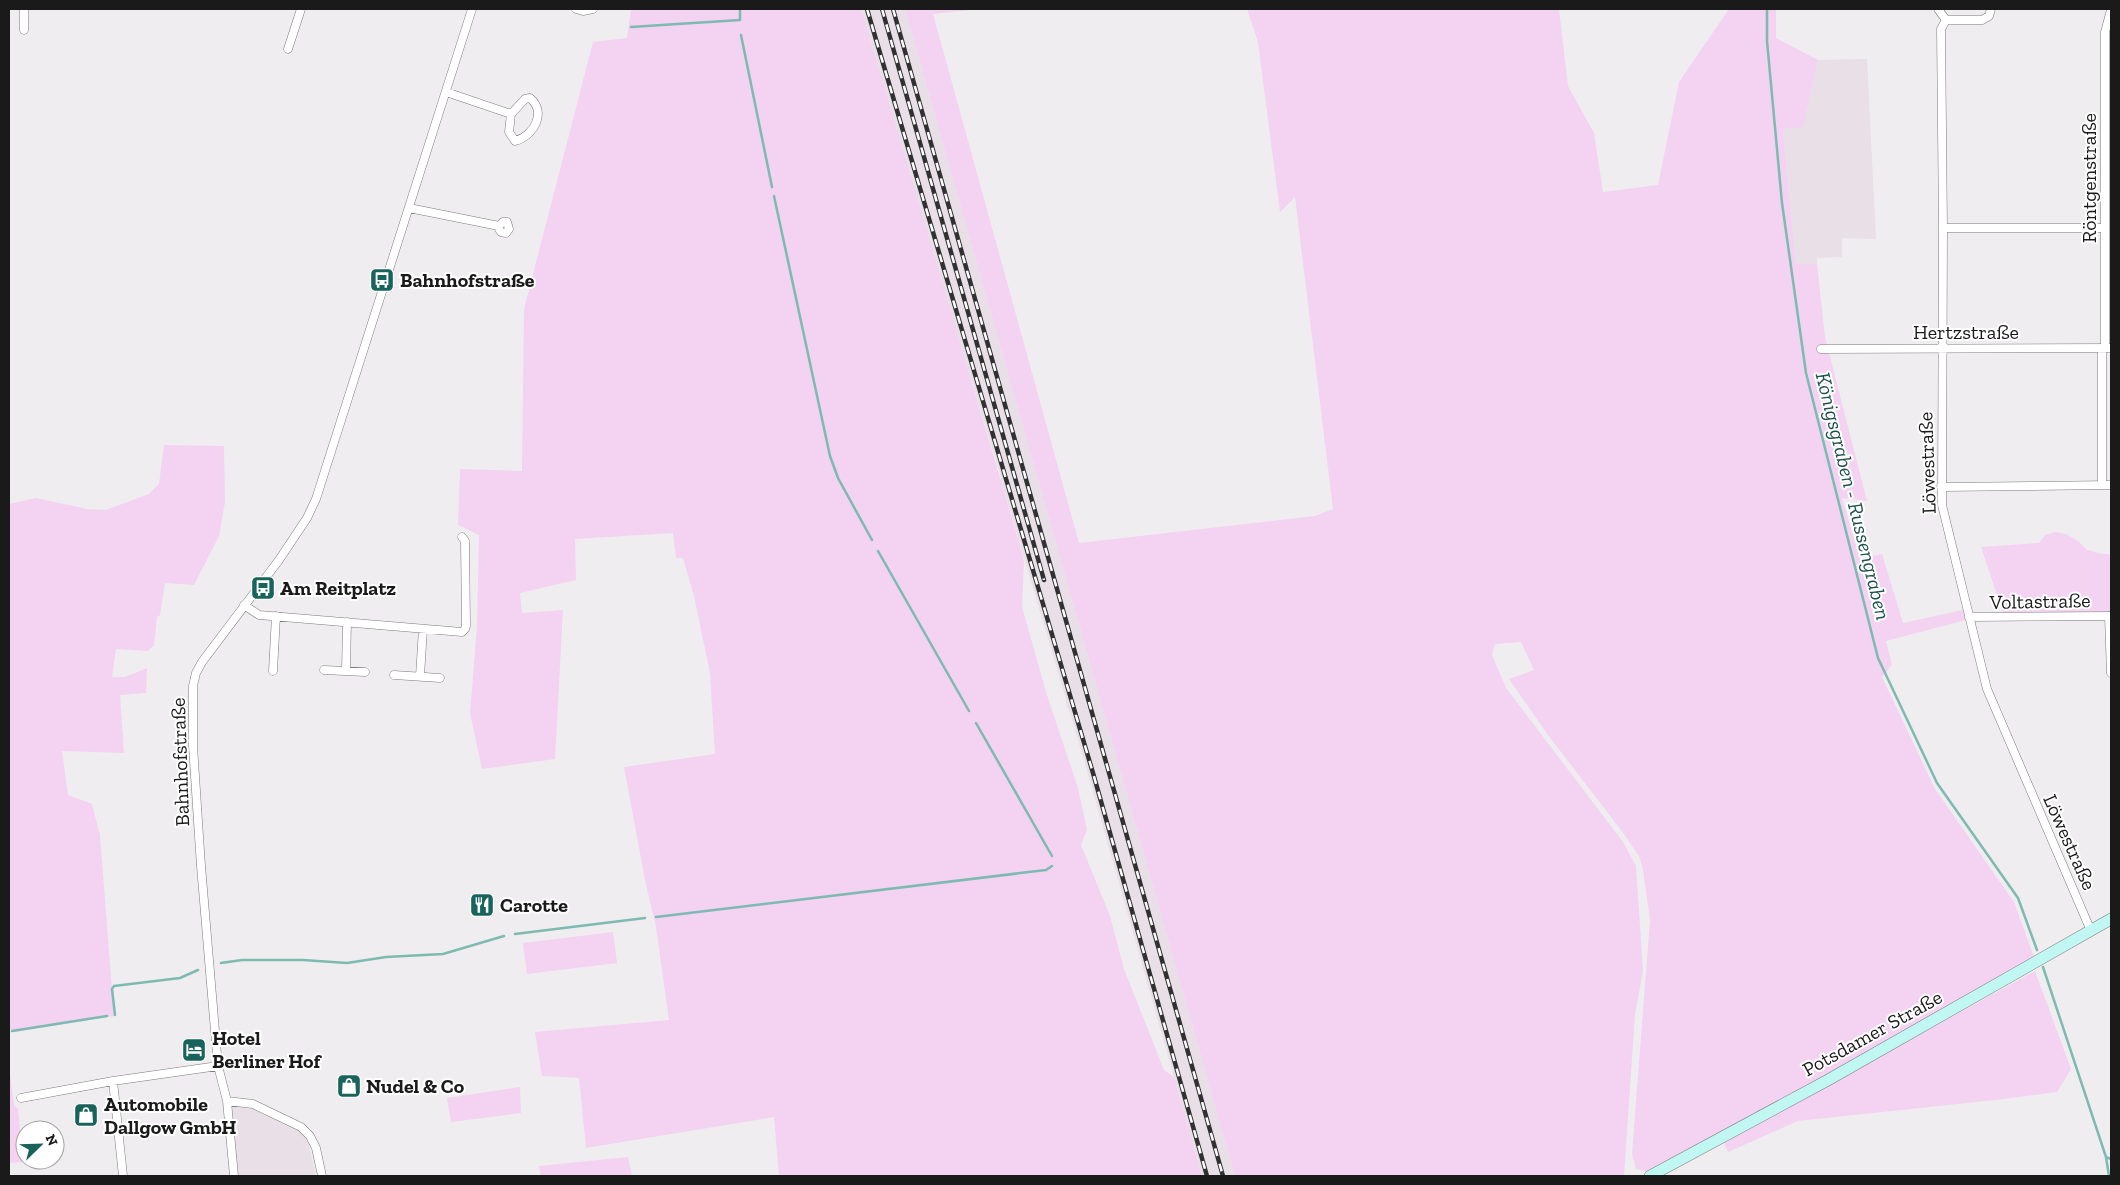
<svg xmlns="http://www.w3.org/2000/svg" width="2120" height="1185" viewBox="0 0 2120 1185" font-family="'Zilla Slab',serif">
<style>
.built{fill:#e8dfe7}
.green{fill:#f3d2f2}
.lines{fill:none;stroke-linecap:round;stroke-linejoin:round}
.stream{stroke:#7dbab1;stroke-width:2.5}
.street-casing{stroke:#7d7b7d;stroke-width:9}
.secondary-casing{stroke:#7d7b7d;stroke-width:12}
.street{stroke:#fff;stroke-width:8}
.secondary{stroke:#c1f7f2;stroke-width:11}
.rail-casing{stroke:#323132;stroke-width:4.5}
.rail{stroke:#fff;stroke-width:2.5;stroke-dasharray:8;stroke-linecap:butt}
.labels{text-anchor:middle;stroke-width:4;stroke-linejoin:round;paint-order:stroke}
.street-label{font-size:20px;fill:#1b1a1b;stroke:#fff}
.poi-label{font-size:20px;font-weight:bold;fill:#1b1a1b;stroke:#fff;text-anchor:start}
.water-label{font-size:21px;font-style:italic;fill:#1e534d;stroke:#fff}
</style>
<rect width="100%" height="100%" fill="#f0edf0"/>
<path class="built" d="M861 9H905L1235 1176H1202L1086 767 1070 713 1066 705V699L1004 490 1000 481 1001 477 937 269Z
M1867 59 1876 239 1842 238V257L1817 258V264H1796L1783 129 1803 126 1818 60Z
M233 1107H250L298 1130 307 1138 316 1176H237L232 1121Z"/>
<path class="green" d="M631 9H861L1022 552 1024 562 1022 607 1046 692 1078 788 1087 830 1081 845 1110 916 1124 969 1164 1070 1174 1077 1202 1176H779L774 1117 586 1148 579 1078 542 1076 535 1032 669 1020 656 927 645 880 624 767 715 754 710 673 694 596 683 558H676L673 533 575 539 576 580 520 593 522 613 563 610 555 759 482 769 470 713 477 627 479 535 458 525 460 469 522 471 524 309 593 42 627 38Z
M905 9H980L933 14 1079 543 1315 516 1333 509 1295 197 1280 212 1258 42 1247 9H1559L1568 86 1594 133 1603 192 1658 185 1679 82 1729 9H1776V38L1818 60 1803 127 1783 129 1796 264H1817L1825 337 1867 501 1842 498 1860 558 1882 554 1903 623 1963 610 1966 620 1886 641 1892 665 1882 677 1935 789 2014 902 2034 957 1793 1094 1646 1171 1636 1169 1632 1154 1650 920 1643 870 1639 856 1621 830 1548 735 1509 679 1534 670 1521 642 1495 644 1492 655 1506 688 1623 842 1636 866 1643 971 1635 1014 1624 1176H1235Z
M164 445 224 446 225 502 219 536 194 585 165 583 160 615 157 617 154 645 148 651 116 649 112 677H125L147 668 146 693 120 695 124 753 62 751 68 795 92 804 100 835 114 1016 15 1032 9 1028V504L36 498 87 509 106 510 149 494 159 484Z
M2056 532 2066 534 2078 541 2087 550 2103 554H2111V615L2004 616 1981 547 2039 543 2045 535Z
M613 932 617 963 527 974 523 943Z
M2035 971 2071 1069 2057 1092 1995 1100 1798 1121 1728 1152 1724 1143Z
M9 1066 14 1105 18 1109 23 1162 9 1163Z
M520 1087 521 1113 451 1122 447 1098Z
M628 1157 632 1176H541L539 1166Z"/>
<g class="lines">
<path class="stream" d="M1767 9V41L1782 203 1806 373 1878 658 1937 783 2018 898 2037 950
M631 27 740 20V9
M741 35 772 187
M774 196 830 456 838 478 872 540
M878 551 969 711
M976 723 1052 856
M656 917 1046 870 1052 866
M515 934 645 918
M221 963 242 960H303L347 963 386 957 443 954 504 936
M2043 967 2106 1157 2109 1176
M115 1015 112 989 114 986 180 978 198 970
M12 1031 107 1016
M2106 1157 2111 1159"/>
<defs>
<path id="street" d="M24 9V30
M576 9 583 11 593 9
M1938 9 1946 20
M1991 9 1989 16 1982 20H1946L1941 29 1943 228 1942 505 1987 689 2091 931
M288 49 301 9
M446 92 511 114 509 132 515 141C534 136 547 112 530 98L525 99 511 114
M409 208 499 226V229L501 232 506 233 509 229 507 222H503L499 226
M1943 228H2105
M2102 348V485
M2105 348V32L2111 10
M1821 349 2111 348
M1941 487 2111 485
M244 605 259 615 462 632 465 629 466 626 465 541 462 537
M2109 616 2111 673
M1969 617 2111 616
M324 670 365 672
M273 671 276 616
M346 671 347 622
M394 675 440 678
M420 676 423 629
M113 1081 123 1176
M21 1098 113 1081 218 1066
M227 1101 253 1104 301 1127 310 1136 316 1148 322 1176
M234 1176 227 1101 218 1066 201 866 193 746V686L196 673 202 662 279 560 307 518 316 499 472 9"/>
<path id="secondary" d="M1650 1176 1828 1080 2111 919"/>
</defs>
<use href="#street" class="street-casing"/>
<use href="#secondary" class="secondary-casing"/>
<use href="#street" class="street"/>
<use href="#secondary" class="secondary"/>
<defs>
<path id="rail" d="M867 9 1093 773 1207 1176
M882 9 1044 580
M893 9 1223 1176"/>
</defs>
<use href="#rail" class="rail-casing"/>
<use href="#rail" class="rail"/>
</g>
<defs>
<symbol id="bus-square" viewBox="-11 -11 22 22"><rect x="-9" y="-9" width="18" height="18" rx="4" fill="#18635b" stroke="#fff"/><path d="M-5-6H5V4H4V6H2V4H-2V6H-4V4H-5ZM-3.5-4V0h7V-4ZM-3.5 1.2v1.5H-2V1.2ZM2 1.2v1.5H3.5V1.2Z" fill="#fff"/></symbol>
<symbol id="restaurant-square" viewBox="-11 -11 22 22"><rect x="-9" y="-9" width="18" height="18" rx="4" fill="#18635b" stroke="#fff"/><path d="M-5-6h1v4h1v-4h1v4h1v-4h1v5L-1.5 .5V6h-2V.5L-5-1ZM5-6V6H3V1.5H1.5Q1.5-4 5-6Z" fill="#fff"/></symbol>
<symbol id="hotel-square" viewBox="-11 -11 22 22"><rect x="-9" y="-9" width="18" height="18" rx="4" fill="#18635b" stroke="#fff"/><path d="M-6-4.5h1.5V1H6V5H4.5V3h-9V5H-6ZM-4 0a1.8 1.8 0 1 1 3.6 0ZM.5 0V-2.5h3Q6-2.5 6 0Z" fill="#fff"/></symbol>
<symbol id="shop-square" viewBox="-11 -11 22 22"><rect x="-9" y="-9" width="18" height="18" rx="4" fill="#18635b" stroke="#fff"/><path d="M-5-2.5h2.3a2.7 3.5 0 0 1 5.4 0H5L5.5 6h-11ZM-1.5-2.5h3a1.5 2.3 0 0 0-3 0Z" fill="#fff"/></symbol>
</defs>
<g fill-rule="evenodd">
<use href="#bus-square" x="368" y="266" width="28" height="28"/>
<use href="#bus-square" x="249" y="574" width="28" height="28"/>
<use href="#restaurant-square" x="468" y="891" width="28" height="28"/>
<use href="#hotel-square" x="180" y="1036" width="28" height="28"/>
<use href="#shop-square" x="335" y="1072" width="28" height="28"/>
<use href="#shop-square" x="72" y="1101" width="28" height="28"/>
</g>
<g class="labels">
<g class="street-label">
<text transform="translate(2089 178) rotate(-90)" y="7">Röntgenstraße</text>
<text x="1966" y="339">Hertzstraße</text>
<text transform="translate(1927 463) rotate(-92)" y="7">Löwestraße</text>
<text transform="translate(2040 601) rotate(-1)" y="7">Voltastraße</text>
<text transform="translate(180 762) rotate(-92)" y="7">Bahnhofstraße</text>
<text transform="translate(2070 842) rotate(66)" y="7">Löwestraße</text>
<text transform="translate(1872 1033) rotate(-29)" y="7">Potsdamer Straße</text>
</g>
<g class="poi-label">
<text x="400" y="287">Bahnhofstraße</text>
<text x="280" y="595">Am Reitplatz</text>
<text x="500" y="912">Carotte</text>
<text x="212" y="1045">Hotel<tspan x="212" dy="23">Berliner Hof</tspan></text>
<text x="366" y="1093">Nudel &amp; Co</text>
<text x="104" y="1111">Automobile<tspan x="104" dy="23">Dallgow GmbH</tspan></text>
</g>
<g class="water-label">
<text transform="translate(1853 496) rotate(76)" y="7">Königsgraben - Russengraben</text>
</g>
</g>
<rect width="2120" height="1185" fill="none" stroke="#1b1a1b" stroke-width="20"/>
<g transform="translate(40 1145) rotate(67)"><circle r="24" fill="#ffffff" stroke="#a4a3a4"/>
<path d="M0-4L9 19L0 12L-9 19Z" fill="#18635b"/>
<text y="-8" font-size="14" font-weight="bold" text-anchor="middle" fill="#1b1a1b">N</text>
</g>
</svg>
